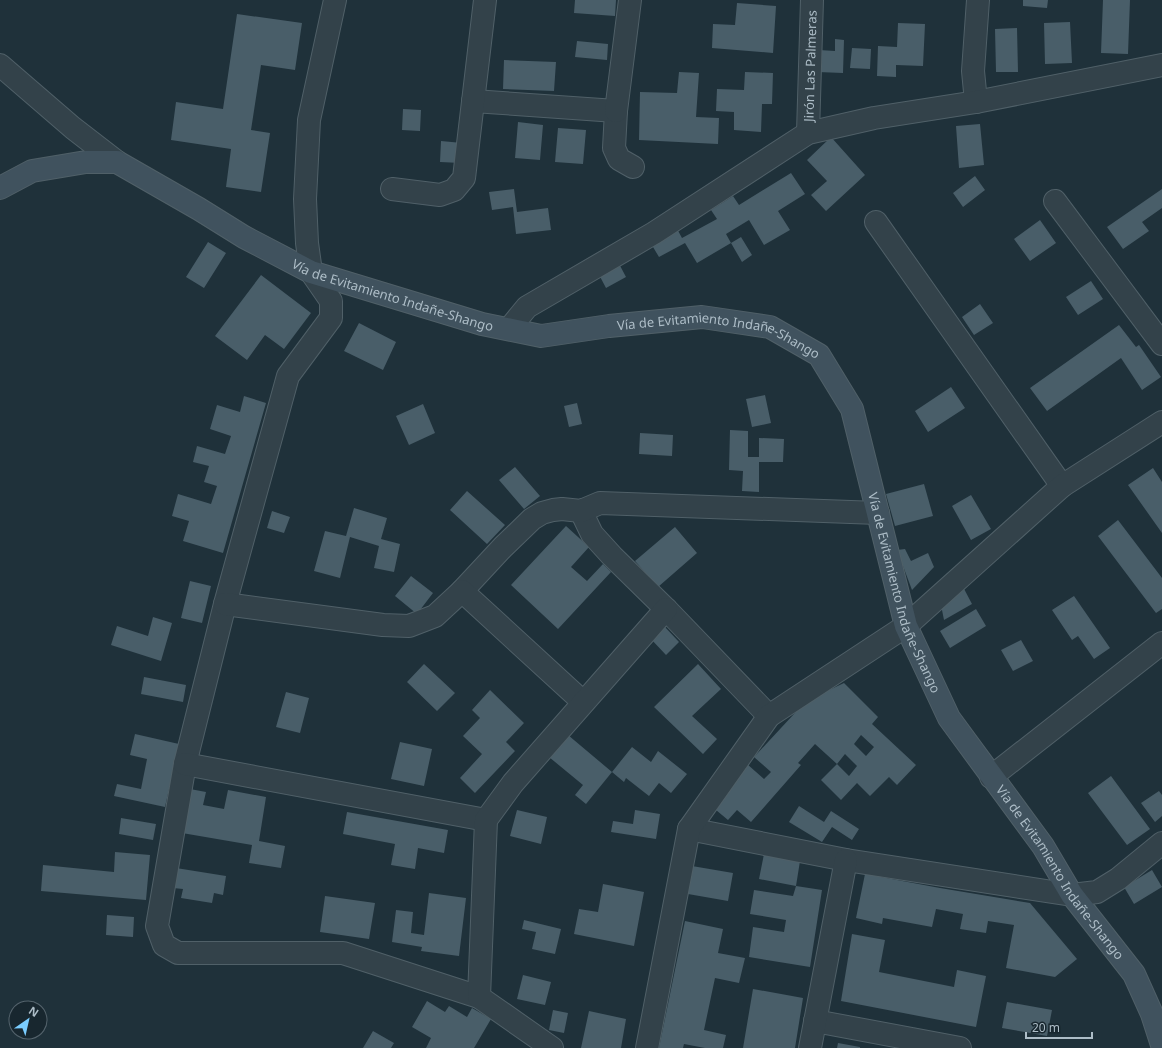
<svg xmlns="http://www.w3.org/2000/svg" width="1162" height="1048" viewBox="0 0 1162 1048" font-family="'Noto Sans',sans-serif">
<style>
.building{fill:#495e69;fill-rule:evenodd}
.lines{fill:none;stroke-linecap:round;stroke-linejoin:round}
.street-casing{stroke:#506068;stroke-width:24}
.secondary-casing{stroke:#506068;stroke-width:24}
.street{stroke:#33424a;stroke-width:22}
.secondary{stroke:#40525e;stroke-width:22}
.labels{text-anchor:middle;stroke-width:4;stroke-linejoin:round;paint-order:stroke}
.street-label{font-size:13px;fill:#adbdc7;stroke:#18272f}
</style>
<rect width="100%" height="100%" fill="#1f313a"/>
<path class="building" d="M575 0H616L615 16 574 13Z
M1023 0H1048L1047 8 1023 6Z
M1103 0H1130L1128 54 1101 53Z
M737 3 776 6 773 53 712 48 713 24 735 25Z
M237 14 302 23 295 70 261 65 251 130 270 133 261 192 226 187 231 149 171 140 176 102 223 109Z
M1070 22 1072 63 1045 64 1044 23Z
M898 23 925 24 923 66 896 65V77L877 76 878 46 897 47Z
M1017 28 1018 72H996L995 29Z
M835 39 844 40 843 73 818 72 819 50 835 51Z
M577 41 608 44 607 60 575 57Z
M852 48 871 49 870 69 850 68Z
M504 60 556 62 554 91 503 89Z
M679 72 699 73 696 117 719 118 718 144 639 140 640 92 677 93Z
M745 72 773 73 772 104H762L761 132 734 130V112L716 111 717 89 744 90Z
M403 109 421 110 420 131 402 130Z
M518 122 543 125 540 160 515 158Z
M980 124 984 165 959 168 956 126Z
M558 128 586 130 583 164 555 162Z
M831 137 865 175 826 211 811 195 827 181 807 160Z
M441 141 462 143 461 163 440 162Z
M791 173 805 194 778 211 790 230 764 245 749 220 726 234 731 243 697 263 685 243 659 257 650 242 676 227 682 238 717 219 711 210 733 196 739 205Z
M975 176 985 190 963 207 953 193Z
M514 189 517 212 548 208 551 230 516 234 513 207 492 210 489 192Z
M1162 189V208L1142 222 1149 231 1123 249 1107 227Z
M1040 220 1056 243 1030 261 1014 239Z
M741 237 752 255 742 262 731 243Z
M208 242 226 253 204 288 186 277Z
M616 258 626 277 606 288 596 269Z
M261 275 311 313 284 349 265 335 247 360 215 336Z
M1091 281 1103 299 1078 315 1066 297Z
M980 304 993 323 974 335 962 317Z
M359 323 396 342 383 370 344 351Z
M1119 325 1136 347 1139 345 1161 377 1142 390 1121 358 1047 411 1030 388Z
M951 387 965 408 928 432 915 411Z
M765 395 771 423 752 427 746 399Z
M244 396 266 403 223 553 183 541 189 521 172 516 178 494 211 504 217 486 204 482 209 466 193 462 197 446 225 454 231 436 210 429 217 405 240 412Z
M577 403 582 424 569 427 564 406Z
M423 404 435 433 409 445 396 416Z
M730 430 748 431V457H759V438L784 439 783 462H759V492L742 491 743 471 729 470Z
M640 433 673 435 672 456 639 454Z
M515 467 540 496 524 509 499 480Z
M1153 468 1162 482V533L1128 485Z
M924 484 933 516 895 526 886 494Z
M467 491 505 525 487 544 450 510Z
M971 495 991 529 971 540 952 506Z
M354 508 387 518 381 539 400 544 394 572 374 568 379 546 350 537 340 578 314 571 325 531 346 536Z
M272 511 290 517 284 533 267 528Z
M1118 520 1162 578V609L1156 613 1098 536Z
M566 526 589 547 571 567 587 581 603 564 611 572 558 629 511 585Z
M675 527 697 553 658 587 635 561Z
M905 549 911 561 928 553 934 567 912 590 897 550Z
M411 576 433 593 417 614 395 596Z
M190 581 211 586 202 623 181 618Z
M962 585 972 604 944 620 941 605Z
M1074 596 1110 648 1094 659 1078 636 1072 640 1052 610Z
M976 609 986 626 950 648 940 631Z
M153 617 172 623 161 661 111 645 117 626 148 636Z
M664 626 679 642 666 655 650 638Z
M1021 640 1033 661 1013 671 1001 650Z
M424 664 455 693 437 711 407 682Z
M698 664 721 689 692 716 717 739 703 754 654 707Z
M144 677 186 685 183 702 141 694Z
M844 683 878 717 872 724 916 765 897 785 889 777 870 796 857 783 841 800 821 780 837 764 849 776 857 766 845 754 837 764 815 744 798 763 801 765 751 822 737 810 728 820 710 805 747 764 764 779 771 772 754 757 806 701ZM861 735 874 747 866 756 854 744Z
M490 690 524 723 506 742 515 751 475 793 460 778 482 754 463 736 480 718 472 710Z
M286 692 309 698 300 733 276 727Z
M135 734 179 744 165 807 114 796 117 784 141 789 147 759 130 755Z
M568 735 612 772 632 747 651 762 658 751 687 774 671 793 659 783 649 796 626 778 624 782 612 772 586 804 575 795 583 785 549 757Z
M400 742 432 749 424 786 391 779Z
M1111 776 1150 829 1127 845 1088 793Z
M190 789 206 792 203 805 224 809 228 790 266 797 259 841 285 846 281 868 249 863 252 845 182 833Z
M1159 791 1162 795V816L1155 822 1141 803Z
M799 806 824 822 831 811 859 829 852 840 832 827 822 842 789 822Z
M517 810 547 817 541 844 510 836Z
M635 810 660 814 656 839 611 832 613 821 633 824Z
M347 812 448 830 444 853 418 848 415 869 391 865 395 844 343 834Z
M121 818 156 824 153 840 119 834Z
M115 852 150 855 146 900 41 891 43 865 114 872Z
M764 854 800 861 796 886 759 879Z
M692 866 733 873 728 901 688 894Z
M176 868 226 876 223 895 214 893 212 903 181 898 183 889 173 888Z
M1152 870 1162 887 1134 904 1124 887Z
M865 874 940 888 1030 903 1077 959 1055 977 1006 968 1014 925 988 921 986 933 960 929 963 914 936 909 932 927 883 918 882 924 856 918Z
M603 884 644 892 634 946 574 934 579 909 598 912Z
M796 886 822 890 810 967 749 957 753 927 784 932 786 920 750 914 754 890 793 896Z
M429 893 466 898 459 956 421 951 422 947 392 942 396 910 413 912 411 933 424 935Z
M325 896 375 903 369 939 320 932Z
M107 915 134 917 133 937 106 935Z
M524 920 561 929 555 954 532 949 536 932 522 929Z
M685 921 723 929 718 953 745 958 739 983 715 978 704 1030 726 1035 723 1048H705L684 1044 683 1048H659Z
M852 934 885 940 879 972 954 987 957 970 986 976 976 1027 841 1001Z
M523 975 551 982 545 1005 517 999Z
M753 989 803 998 795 1048H743Z
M427 1001 445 1012 449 1006 467 1017 472 1008 491 1019 474 1048H426L431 1038 412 1027Z
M1007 1002 1052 1010 1047 1036 1002 1028Z
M553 1010 568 1013 564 1033 549 1030Z
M589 1011 626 1019 621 1048H581Z
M373 1031 394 1043 391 1048H363Z
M838 1043 860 1047V1048H837Z"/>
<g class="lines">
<defs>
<g id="street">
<path d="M335 0 309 120 305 199 307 243 311 272 331 301V318L288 376 225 604 185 764 157 926 164 945 178 953H343L479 997"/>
<path d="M0 65 73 128 117 162"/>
<path d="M473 101 616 111 614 148 619 159 633 167"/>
<path d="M976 102 973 71 978 0"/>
<path d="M616 111 630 0"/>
<path id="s1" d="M808 133 812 0"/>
<path d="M392 189 440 195 454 190 464 178 485 0"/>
<path d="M1055 201 1162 344"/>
<path d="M876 222 1062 486"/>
<path d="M509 329 527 307 654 233 808 133 874 118 976 102 1162 65"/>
<path d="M581 511 592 534 612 556 666 609 769 716"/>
<path d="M462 591 503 547 532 519 542 513 553 510 562 509 581 511 600 503 878 513"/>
<path d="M225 604 383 625 409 626 435 616 462 591 583 702"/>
<path d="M185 764 486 820"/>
<path d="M991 777 1162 643"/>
<path d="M689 829 846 860 1072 895 1097 892 1118 879 1162 843"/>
<path d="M815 1021 960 1048"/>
<path d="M552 1048 479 997 486 820 513 783 666 609"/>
<path d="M647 1048 689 829 769 716 906 626 1062 486 1162 422"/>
<path d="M810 1048 846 860"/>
</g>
<g id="secondary">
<path id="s2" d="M0 188 32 171 86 162H117L199 209 244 237 311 272 482 324 541 336 609 326 702 317 770 327 819 355 852 409 906 626 949 718 1043 846 1072 895 1134 974 1152 1014 1162 1045"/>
</g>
</defs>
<use href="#street" class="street-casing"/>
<use href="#secondary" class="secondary-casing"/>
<use href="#street" class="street"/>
<use href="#secondary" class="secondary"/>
</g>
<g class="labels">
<g class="street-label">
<text dy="5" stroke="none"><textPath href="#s1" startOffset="67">Jirón Las Palmeras</textPath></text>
<text dy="5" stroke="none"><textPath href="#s2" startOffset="430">Vía de Evitamiento Indañe-Shango</textPath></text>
<text dy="5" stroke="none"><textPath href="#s2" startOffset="766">Vía de Evitamiento Indañe-Shango</textPath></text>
<text dy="5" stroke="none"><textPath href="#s2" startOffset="1126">Vía de Evitamiento Indañe-Shango</textPath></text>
<text dy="5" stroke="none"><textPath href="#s2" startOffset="1450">Vía de Evitamiento Indañe-Shango</textPath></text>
</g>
</g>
<g transform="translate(28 1020) rotate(34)"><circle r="19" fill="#18272f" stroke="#54636c"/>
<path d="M0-3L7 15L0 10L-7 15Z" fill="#7acdff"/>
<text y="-6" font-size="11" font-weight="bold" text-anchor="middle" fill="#adbdc7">N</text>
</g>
<path d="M1026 1032v6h66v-6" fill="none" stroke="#adbdc7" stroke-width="2"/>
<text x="1032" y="1032" font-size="12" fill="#adbdc7" stroke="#18272f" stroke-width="3" paint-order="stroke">20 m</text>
</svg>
